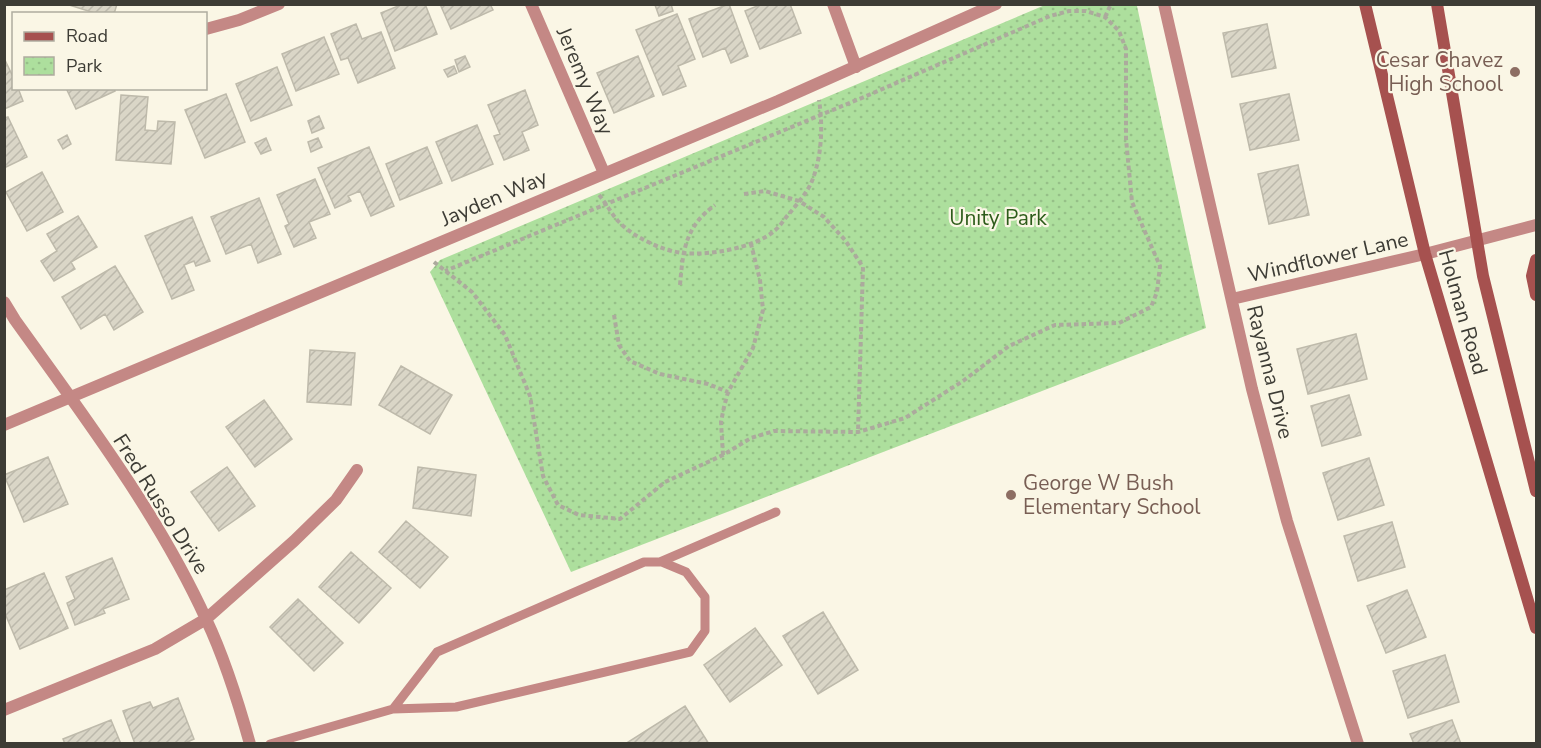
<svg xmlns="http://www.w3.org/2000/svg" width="1541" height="748" viewBox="0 0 1541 748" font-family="'Nunito Sans',sans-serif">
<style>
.park{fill:url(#park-dots)}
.building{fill:url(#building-hatch);stroke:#bebaab;stroke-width:1.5}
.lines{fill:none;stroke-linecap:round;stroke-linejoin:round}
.path{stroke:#acaa9d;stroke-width:4;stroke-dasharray:4.5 3;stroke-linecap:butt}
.lane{stroke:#c48885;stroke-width:9}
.street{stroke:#c48885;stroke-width:12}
.secondary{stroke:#a6514f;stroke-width:12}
.education-dot{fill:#8d6e63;stroke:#faf6e5;stroke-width:2}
.labels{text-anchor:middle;stroke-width:4.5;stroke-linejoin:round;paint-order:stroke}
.education-label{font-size:21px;fill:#785e54;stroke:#faf6e5;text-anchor:end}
.street-label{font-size:21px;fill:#3d3c35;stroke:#faf6e5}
.park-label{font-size:21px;fill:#2d5c1a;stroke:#faf6e5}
</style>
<defs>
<pattern id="park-dots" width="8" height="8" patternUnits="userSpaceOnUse" patternTransform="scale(1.5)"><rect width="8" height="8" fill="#addf9d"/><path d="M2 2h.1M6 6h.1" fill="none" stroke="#96c088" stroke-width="1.8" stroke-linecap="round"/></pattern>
<pattern id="building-hatch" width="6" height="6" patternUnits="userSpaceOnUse" patternTransform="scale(1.5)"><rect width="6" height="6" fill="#dad6c7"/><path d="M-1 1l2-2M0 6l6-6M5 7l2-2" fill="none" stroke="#bcb9ac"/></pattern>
</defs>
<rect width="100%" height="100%" fill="#faf6e5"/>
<path class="park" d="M1045 5 1134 4 1137 6 1206 328 571 572 430 272 440 260Z"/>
<path class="building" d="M66 4H117L114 14H98Z
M403 4H425L437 34 395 51 381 13Z
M440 4H490L493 10 451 29Z
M671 4 673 11 659 16 655 5Z
M729 4 748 56 731 63 725 48 703 57 689 19Z
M762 4H790L801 33 760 49 745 11Z
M677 14 695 59 678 66 686 86 663 95 636 30Z
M356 24 362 39 381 32 395 68 358 83 348 58 341 60 331 34Z
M1267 24 1276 68 1232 77 1223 33Z
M324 37 339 74 296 91 282 54Z
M465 56 470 67 459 72 455 60Z
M638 56 654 96 614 113 597 73Z
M4 58 14 79V88H18L23 101 4 109Z
M454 66 457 73 448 77 444 70Z
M277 67 292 105 251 121 236 84Z
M66 88H114L115 91 76 109Z
M525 90 538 125 522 132 529 150 504 160 494 136 500 134 488 105Z
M226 94 245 142 205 158 185 110Z
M1289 94 1299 140 1250 150 1240 104Z
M121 95 148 97 145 130 157 131 158 121 175 122 171 164 116 160Z
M319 116 324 128 312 133 308 121Z
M8 117 27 157 4 168V118Z
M477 125 493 164 452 181 436 142Z
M67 135 71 144 63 149 58 140Z
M266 138 271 150 261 154 255 143Z
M318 138 322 147 311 152 308 142Z
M369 147 394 206 371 216 360 191 348 196 351 201 335 208 318 168Z
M427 147 442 183 400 200 386 164Z
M1298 165 1309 215 1269 224 1258 174Z
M42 172 63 212 27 231 6 192Z
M315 179 330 214 309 222 316 238 294 247 285 226 289 224 277 195Z
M259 198 281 254 258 263 251 244 226 254 211 217Z
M78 216 97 247 71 262 75 269 54 281 41 261 57 251 47 234Z
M192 217 210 261 196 266 194 261 184 265 194 290 172 299 145 236Z
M115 266 143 312 114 330 105 314 81 329 62 297Z
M1356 334 1367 379 1308 394 1297 349Z
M310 350 355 353 351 405 307 402Z
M401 366 452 395 430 434 379 405Z
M1349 395 1361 435 1322 446 1311 406Z
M264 400 292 439 255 467 226 427Z
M48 457 68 504 24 522 4 475Z
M1369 458 1384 505 1338 520 1323 473Z
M227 467 255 506 219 531 191 492Z
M418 467 476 475 471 516 413 508Z
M406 521 448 557 420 588 379 552Z
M1392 522 1405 567 1358 581 1344 536Z
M351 552 391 588 359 623 319 587Z
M112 558 129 599 103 609 105 613 75 625 67 603 75 599 66 577Z
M44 573 68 628 20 649 4 611V590Z
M1407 590 1426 637 1386 653 1367 606Z
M298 599 343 643 314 671 270 627Z
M823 612 858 670 818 694 783 636Z
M755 628 782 665 730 702 704 665Z
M1445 655 1459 702 1408 718 1393 671Z
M178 698 194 739 183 744H135L123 711 150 702 153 708Z
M685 706 709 744H625Z
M111 720 121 744H65L63 739Z
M1452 720 1461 744H1414L1410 734Z"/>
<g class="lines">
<path class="path" d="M1105 17 1111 4
M744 194 765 191 799 201 824 217 845 240 863 267 858 432
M599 195C606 203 611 213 618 221 633 237 661 250 682 253 707 256 755 248 774 231 780 227 784 219 789 214 797 204 807 193 812 181 822 156 823 125 819 100
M434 262 472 292 505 335 530 396 543 476 558 505 579 515 620 519 665 482 723 455 751 438 774 431 858 432 905 418 963 381 1009 346 1055 325 1119 323 1151 307 1157 292 1160 266 1132 202 1126 139V49L1119 31 1105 17 1086 11H1069L1050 16 864 97 445 271
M680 285C683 250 685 227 715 205
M614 315 619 345 630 361 660 374 708 384 728 392
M723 455 721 422 724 407 728 392 753 348 763 310 760 280 751 244"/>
<path class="lane" d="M660 562 776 512
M270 744 393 709 456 707 690 652 705 631V597L686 572 662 562H644L437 652 393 709"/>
<path class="street" d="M531 4 604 173
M833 4 856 67
M1164 4 1252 389 1287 521 1358 744
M206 29 239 20 279 4
M1232 299 1425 254 1536 225
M4 302 15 320C83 415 157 512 206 619 225 659 238 701 250 744
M4 425 778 101 996 4
M4 710 155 649 206 619 294 541 336 500 357 470"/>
<path class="secondary" d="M1365 4 1425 254 1536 628
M1437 4 1483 276 1536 491
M1536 260 1532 276 1536 295"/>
</g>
<g class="education-dot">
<circle cx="1515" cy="72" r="6"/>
<circle cx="1011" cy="495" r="6"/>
</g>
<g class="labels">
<g class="education-label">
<text x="1503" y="67">Cesar Chavez<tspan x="1503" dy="24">High School</tspan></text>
<text x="1023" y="490" text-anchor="start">George W Bush<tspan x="1023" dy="24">Elementary School</tspan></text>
</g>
<g class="street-label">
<text transform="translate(585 81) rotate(67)" y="7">Jeremy Way</text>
<text transform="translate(494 198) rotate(-23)" y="7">Jayden Way</text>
<text transform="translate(1328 257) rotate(-13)" y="7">Windflower Lane</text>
<text transform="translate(1463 312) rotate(74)" y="7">Holman Road</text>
<text transform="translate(1270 372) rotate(76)" y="7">Rayanna Drive</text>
<text transform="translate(161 504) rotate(58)" y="7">Fred Russo Drive</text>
</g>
<g class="park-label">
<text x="998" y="225">Unity Park</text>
</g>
</g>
<rect width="1541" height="748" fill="none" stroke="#3d3c35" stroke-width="12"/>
<rect x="12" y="12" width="195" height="78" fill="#faf6e5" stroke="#aeac9f" stroke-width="1.5"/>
<rect x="24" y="32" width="30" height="9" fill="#a6514f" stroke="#aeac9f" stroke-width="1.5"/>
<text x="66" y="42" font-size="18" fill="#3d3c35">Road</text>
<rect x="24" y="57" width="30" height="18" fill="url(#park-dots)" stroke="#aeac9f" stroke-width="1.5"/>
<text x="66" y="72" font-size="18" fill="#3d3c35">Park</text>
</svg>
